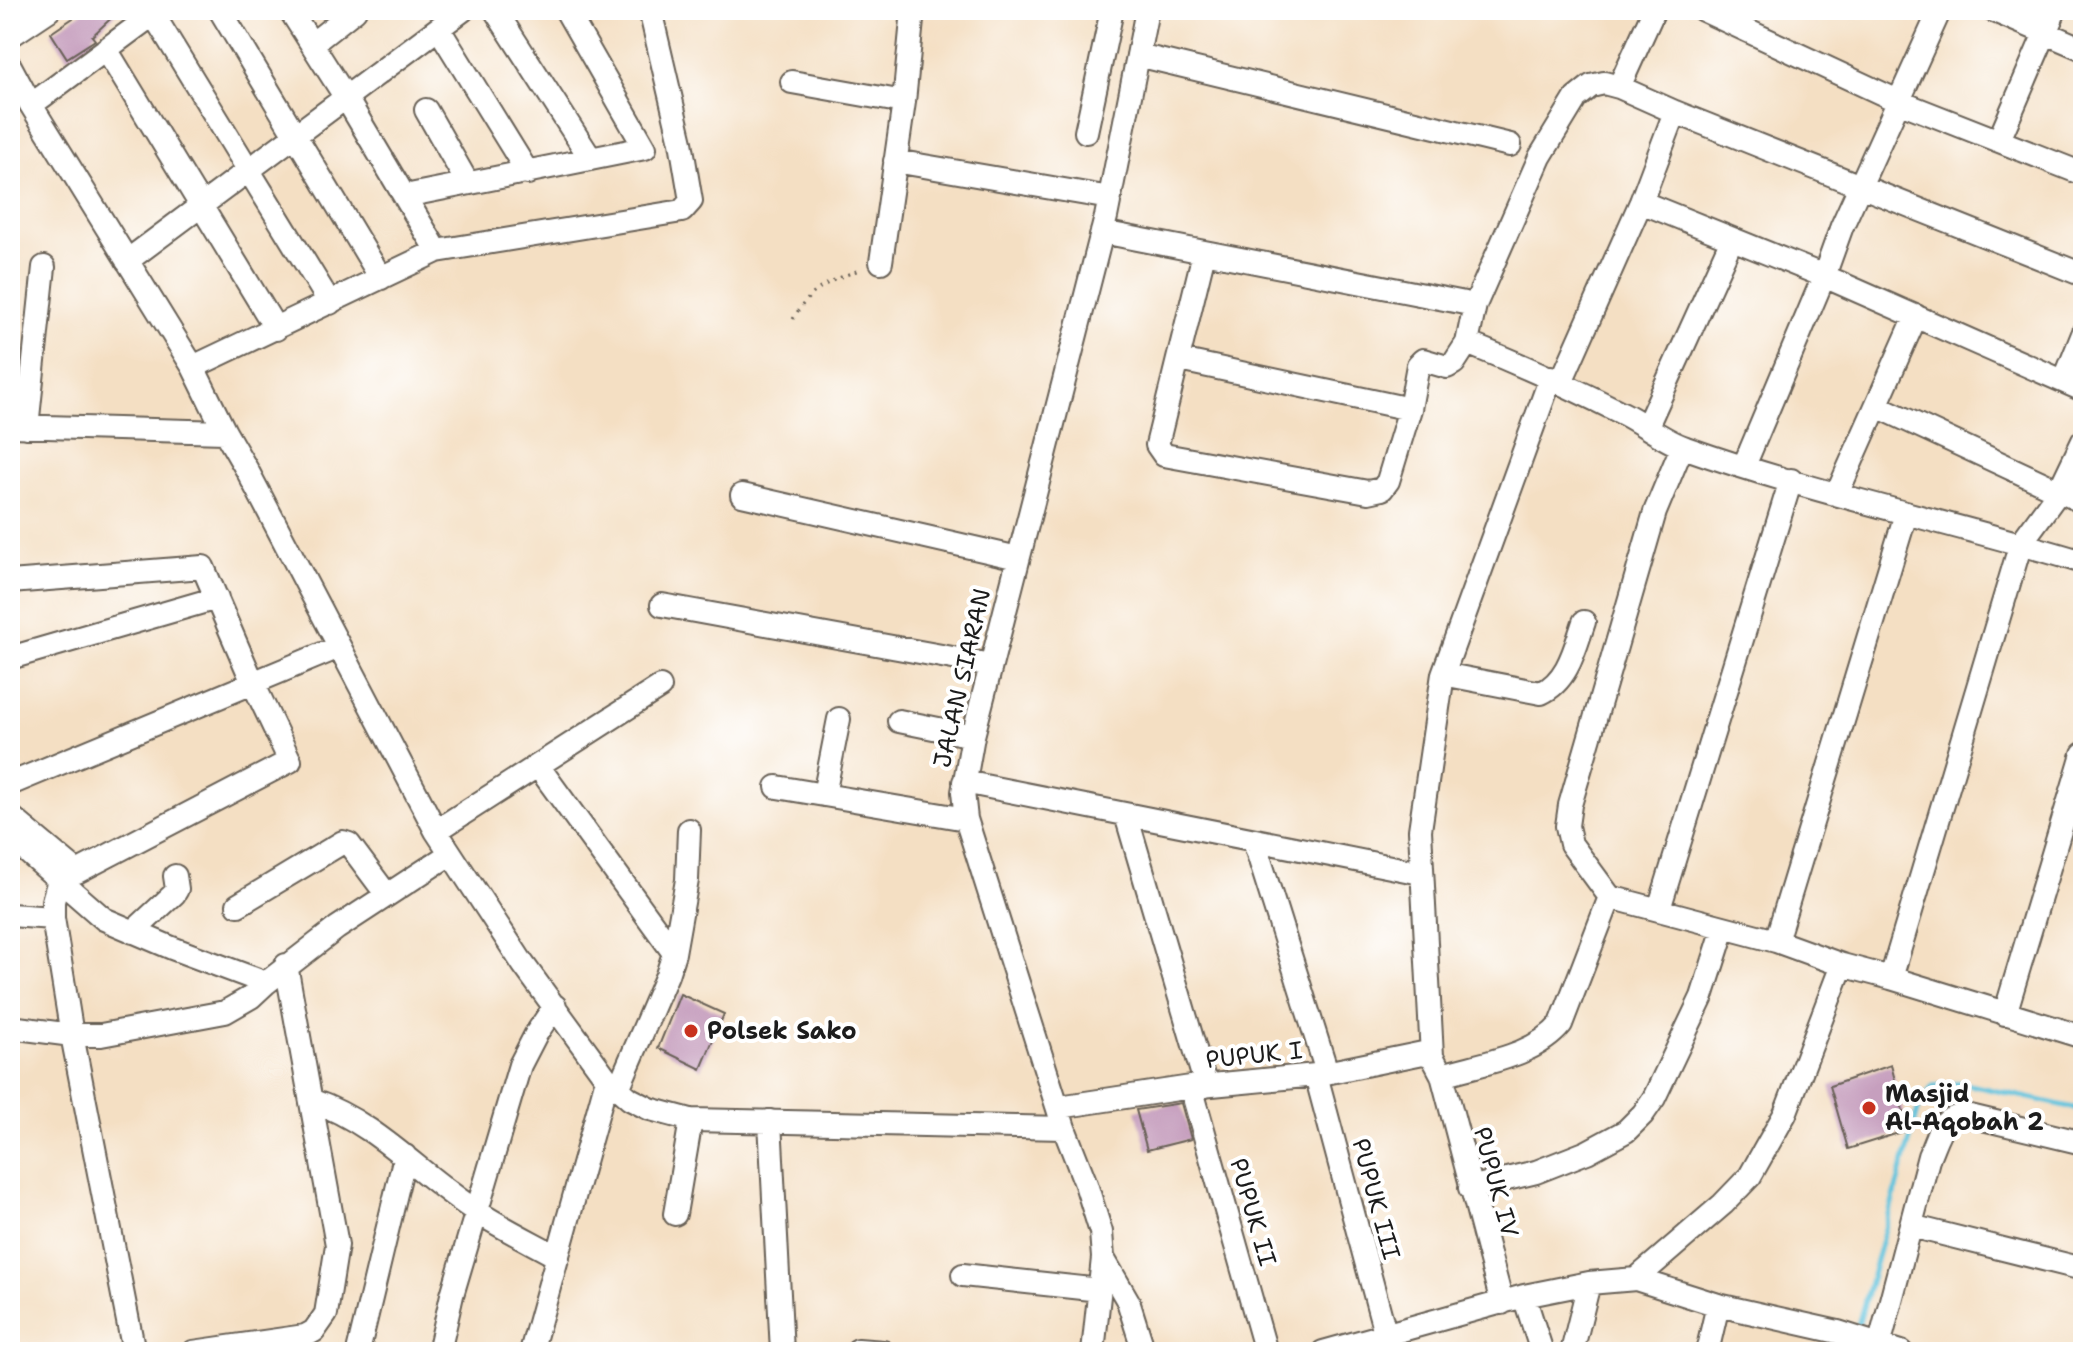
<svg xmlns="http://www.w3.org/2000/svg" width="2093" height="1362" viewBox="0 0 2093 1362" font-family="'Shantell Sans',sans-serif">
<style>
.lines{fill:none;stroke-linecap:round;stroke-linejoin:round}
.stream{stroke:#5ec2dc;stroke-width:5}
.building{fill:#c69fbe}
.minor-casing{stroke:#686056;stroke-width:26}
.path{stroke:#686056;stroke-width:3;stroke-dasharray:2 6;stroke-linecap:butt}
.minor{stroke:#fff;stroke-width:22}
.poi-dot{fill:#c8321e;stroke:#fff;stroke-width:3}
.labels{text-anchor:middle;stroke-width:8;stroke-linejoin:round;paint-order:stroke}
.street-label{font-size:24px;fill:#1c1c1c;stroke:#fff}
.poi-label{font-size:24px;font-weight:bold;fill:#1c1c1c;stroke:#fff;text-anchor:start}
</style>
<rect width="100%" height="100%" fill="#fff"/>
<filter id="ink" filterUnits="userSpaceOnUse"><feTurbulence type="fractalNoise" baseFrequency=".0125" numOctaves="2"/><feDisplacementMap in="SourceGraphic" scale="16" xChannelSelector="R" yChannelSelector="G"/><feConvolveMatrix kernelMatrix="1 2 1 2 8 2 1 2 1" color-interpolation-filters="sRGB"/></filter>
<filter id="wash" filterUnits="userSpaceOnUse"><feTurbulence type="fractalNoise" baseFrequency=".006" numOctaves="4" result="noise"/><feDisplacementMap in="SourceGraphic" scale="32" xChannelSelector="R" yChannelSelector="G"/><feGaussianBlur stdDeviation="1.8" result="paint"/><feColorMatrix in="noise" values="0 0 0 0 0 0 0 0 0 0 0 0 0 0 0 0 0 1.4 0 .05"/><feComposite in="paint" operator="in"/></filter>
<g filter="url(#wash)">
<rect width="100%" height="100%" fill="#f4dfc3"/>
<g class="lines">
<path class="stream" d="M1856 1332 1920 1104 1933 1086 1961 1083 2083 1110"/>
</g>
<g id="blocks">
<path class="building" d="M85 10H120L92 36 95 40 67 58 51 33Z
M680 994 724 1014 701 1069 658 1048Z
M1891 1065 1908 1130 1848 1149 1830 1086Z
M1181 1103 1191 1139 1147 1150 1136 1110Z"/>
</g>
</g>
<g filter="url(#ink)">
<use href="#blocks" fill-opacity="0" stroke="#686056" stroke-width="2"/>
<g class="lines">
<defs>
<path id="minor" d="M220 10 381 278
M290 10 346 98 437 251
M495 10 591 159
M1703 10 1900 102 2083 174
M1992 10 2083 49
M153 14 330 303
M439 29 528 173
M10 36 49 10
M312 44 355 10
M106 49 276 329
M1138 55 1510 145
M10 66 31 105 193 367 225 432 247 470 436 831 523 964 607 1079 630 1099 650 1109 691 1120 1064 1128
M792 82 904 102
M1619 87 1654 10
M31 105 159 10
M426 110 467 182
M1086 132 1112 10
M1999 140 2055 10
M895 161 1110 198
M405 196 645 148 566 10
M1641 202 1824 276 2083 390
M1102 232 1475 305
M1204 253 1157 445 1164 455 1368 492 1382 489 1388 481 1410 409 1418 365 1423 360 1447 367 1454 363 1467 343
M127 261 463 10
M881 262 904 102 913 10
M2083 275 1675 112 1619 87 1604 83 1591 86 1576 98 1540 157 1475 305 1467 343C1520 364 1571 387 1622 413 1643 423 1664 441 1686 448 1816 494 1951 522 2083 562
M1180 360 1410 409
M193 367 437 251 682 211 691 201 681 142 650 10
M2064 381 2083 334
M1561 382 1641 202 1675 112
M1877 406 2083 502
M10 426 225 432
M1647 426 1732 239
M27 427 44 267
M1682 447 1655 512 1570 805 1567 826 1571 844 1610 897 1776 941 1842 965 1891 978 2083 1037
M1744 466 1824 276 1842 226 1940 10
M1837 494 1916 316
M742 495 1018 558
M10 582 203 567 253 683 290 761 77 872 10 816
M662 605 991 665
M10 658 217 598
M1443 674 1541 693C1568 681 1575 648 1584 622
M899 721 973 736
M538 766 674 953 667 975 618 1089
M964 782 1421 873
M10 784 339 647
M777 787 966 819
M824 795 839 719
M1126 815 1206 1086
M436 831 660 687
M10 837 104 919 172 948 266 983 337 928 450 854
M1254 841 1327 1072
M59 880 53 901V918L72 1035 134 1352
M238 905 343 842 349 844 387 895
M1659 909 1791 480
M10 915 53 918
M133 932 174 894 177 889 175 876
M1776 941 1906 514
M674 953 687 880 689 830
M1891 978 2021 543 2059 491 2083 441
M2005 1014 2083 754
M10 1027 72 1035H101L225 1012 251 997 266 983
M1432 1056 1420 830 1443 674 1551 377
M1316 1075 1386 1336
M1442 1075C1481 1063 1534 1057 1561 1024L1610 897
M1191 1087 1266 1352
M313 1101C377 1123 421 1176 476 1211 502 1228 531 1242 558 1257
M1059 1107 1191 1087 1316 1075 1423 1053 1432 1056 1442 1075 1502 1303
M770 1121 782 1352
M1470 1188 1536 1172 1587 1152 1626 1131 1643 1114 1654 1098 1702 997 1724 928
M675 1214 691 1120
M1911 1226 2083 1269
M1103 1258 1128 1301 1144 1352
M963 1275 1100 1290
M1636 1279 1718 1305 1838 1332 1901 1352
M1524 1296 1542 1352
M1879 1346 1929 1156C1939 1133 1941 1114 1970 1116L2083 1143
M858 1350 883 1352
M193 1352 305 1336 314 1331 326 1314 337 1245 286 965
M358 1352 405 1156
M439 1352 452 1295 520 1065 536 1034 555 1006
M531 1352 607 1079
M1093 1352 1103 1258 1101 1232 1086 1184 1064 1128 966 819 963 792 973 736 1106 217 1147 10
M1323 1352 1524 1296 1589 1283 1636 1279 1723 1204 1750 1176 1785 1114 1842 965
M1572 1352 1589 1283
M1707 1352 1718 1305"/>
</defs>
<use href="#minor" class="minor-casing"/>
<path class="path" d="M793 319C811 288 829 281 862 269"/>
<use href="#minor" class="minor"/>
</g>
</g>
<g class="poi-dot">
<circle cx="691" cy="1031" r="8"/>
<circle cx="1869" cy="1108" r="8"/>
</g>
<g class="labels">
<g class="street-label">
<text transform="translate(962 678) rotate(-77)" y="8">JALAN SIARAN</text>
<text transform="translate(1254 1055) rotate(-6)" y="8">PUPUK I</text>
<text transform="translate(1496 1182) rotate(75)" y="8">PUPUK IV</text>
<text transform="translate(1376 1199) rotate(75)" y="8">PUPUK III</text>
<text transform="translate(1253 1212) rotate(74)" y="8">PUPUK II</text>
</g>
<g class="poi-label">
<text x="707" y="1039">Polsek Sako</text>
<text x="1885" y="1102">Masjid<tspan x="1885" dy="28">Al-Aqobah 2</tspan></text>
</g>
</g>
<rect width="2093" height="1362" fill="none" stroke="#fff" stroke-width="40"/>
</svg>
